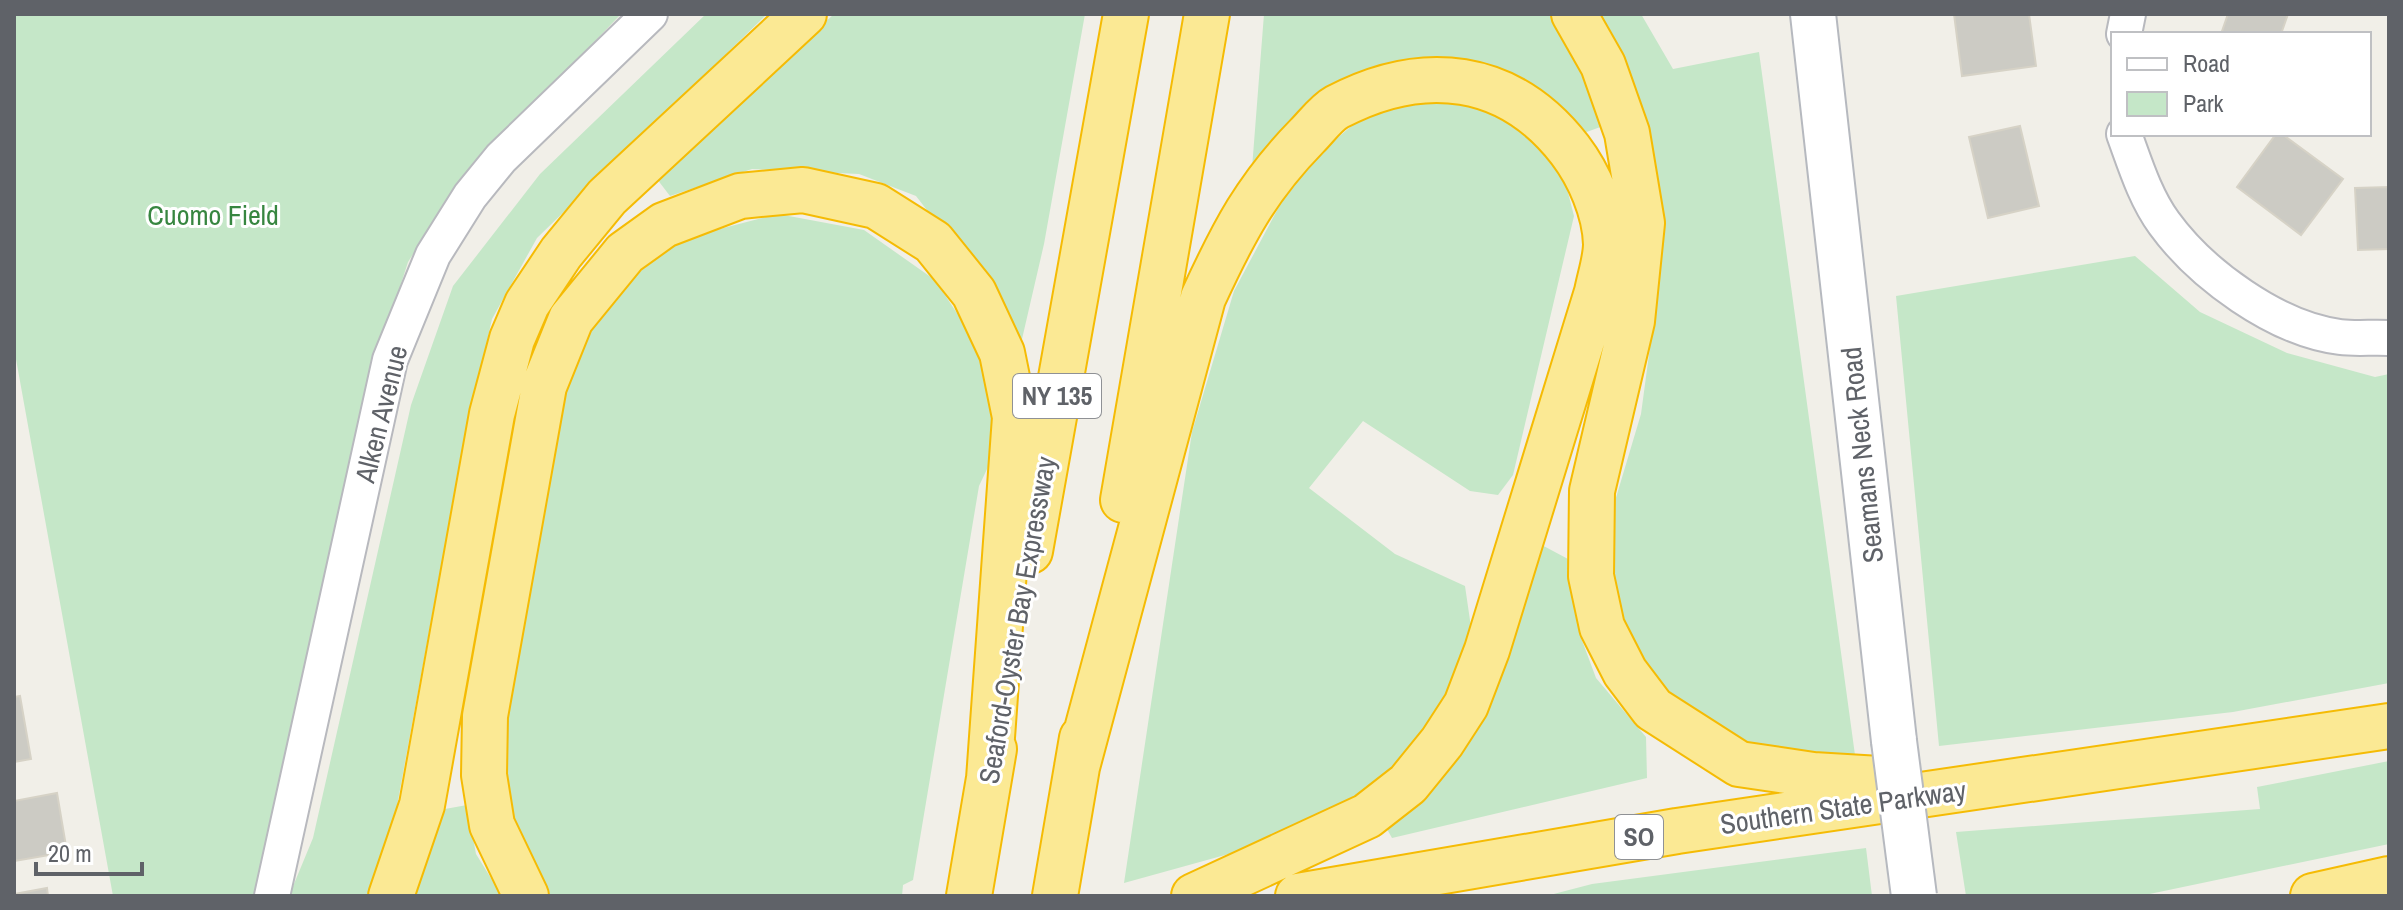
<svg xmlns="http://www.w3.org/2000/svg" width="2403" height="910" viewBox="0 0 2403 910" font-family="'Archivo Narrow',sans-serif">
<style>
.green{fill:#c5e7c8}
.building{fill:#cccbc4;stroke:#d6d2c6;stroke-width:2}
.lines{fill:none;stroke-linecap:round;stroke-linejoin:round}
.street-casing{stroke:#b8b9be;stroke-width:38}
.secondary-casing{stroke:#b6b9bf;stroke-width:48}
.highway-casing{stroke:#f5bb04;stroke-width:48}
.street{stroke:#fff;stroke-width:34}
.secondary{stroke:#fff;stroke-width:44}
.highway{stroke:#fbe994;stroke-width:44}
.secondary-bridge-casing{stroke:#b6b9bf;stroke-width:48;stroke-linecap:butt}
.secondary-bridge{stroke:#fff;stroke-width:44}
.labels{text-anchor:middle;stroke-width:6;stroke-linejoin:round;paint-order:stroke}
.shield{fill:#fff;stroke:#8f9195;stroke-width:2}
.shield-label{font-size:26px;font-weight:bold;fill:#5f6268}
.park-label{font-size:28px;fill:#378640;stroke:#fff}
.street-label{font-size:28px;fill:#5f6268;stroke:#fff}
</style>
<rect width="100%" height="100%" fill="#f1efe8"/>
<path class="green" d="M14 14H621L458 184 408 262 378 356 257 896H113L14 348Z
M706 14H767L537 238 492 319 461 458 392 833 369 896H289L313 838 411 405 453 286 540 174Z
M834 14H1085L1044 244 1019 352 971 267 916 196 859 174 752 169 670 196 657 179Z
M1264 14H1550L1592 87 1606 125 1581 134 1430 62 1251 181Z
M1596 14H1641L1673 69 1759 52 1855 755 1745 750 1665 699 1612 614V511L1641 414 1659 280 1651 135Z
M1443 98 1519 123 1564 177 1574 216 1513 475 1498 495 1470 491 1363 421 1309 488 1395 554 1465 586 1472 634 1460 684 1399 773 1312 831 1124 883 1192 432 1234 291 1298 171 1367 113Z
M778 214 864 230 935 280 982 351 1006 429 979 486 913 880 903 885 902 896H549L507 828 497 752 559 393 605 300 681 239Z
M2135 256 2200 312 2287 353 2375 377 2389 374V683L2233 712 1939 746 1896 296Z
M1538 543 1568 559 1580 635 1596 678 1646 737 1647 778 1392 838 1383 822Z
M2389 761V844L2140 896H1966L1956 832 2260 809 2257 787Z
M467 805 476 854 502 896H408L434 811Z
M1866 848 1872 896H1546L1592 884Z"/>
<path class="building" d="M1954 14H2029L2036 66 1962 76Z
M2228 14H2288L2281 34H2221Z
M2020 126 2039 206 1988 218 1969 137Z
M2276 134H2282L2343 179 2301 235 2237 187Z
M2389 187V249L2358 250 2355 188Z
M20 696 31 759 14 762V697Z
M57 793 67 852 14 861V801Z
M47 888 48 896H14V894Z"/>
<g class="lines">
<defs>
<path id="street" d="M2124 34 2128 14
M2124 134C2135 164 2145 197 2164 223 2201 274 2276 329 2340 337 2356 339 2373 337 2389 338
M272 896 390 360 433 255 470 196 501 158 650 14"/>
<path id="secondary" d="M1813 14 1894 741"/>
<path id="highway" d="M1574 14 1603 65 1627 133 1642 223 1632 321 1592 491 1591 576 1602 627 1625 672 1653 709 1739 764 1813 775 1896 780
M1123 500 1207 14
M1030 551 1126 14
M1077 767 1203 298C1233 233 1256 188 1307 136 1316 127 1326 113 1337 107 1423 62 1509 71 1570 150 1589 175 1605 211 1606 244 1606 259 1600 277 1597 292L1487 650 1466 705 1442 742 1408 784 1367 816 1194 896
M391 896 422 805 492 414 512 339 527 304 561 253 607 197 804 14
M526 896 492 825 484 775 485 716 544 386 571 319 625 253 664 225 740 196 803 190 876 206 933 242 974 293 1002 353 1015 417 989 779
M969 896 994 749
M1055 896 1082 738
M1298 896 1677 831 2389 726
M2313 896 2389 879"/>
</defs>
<use href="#street" class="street-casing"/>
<use href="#secondary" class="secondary-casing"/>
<use href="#highway" class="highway-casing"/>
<use href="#street" class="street"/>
<use href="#secondary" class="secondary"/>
<use href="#highway" class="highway"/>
<defs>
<path id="secondary-bridge" d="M1894 741 1914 896"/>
</defs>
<use href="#secondary-bridge" class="secondary-bridge-casing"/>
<use href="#secondary-bridge" class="secondary-bridge"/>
</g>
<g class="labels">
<g class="shield">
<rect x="1013" y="374" width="88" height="44" rx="6"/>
<rect x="1615" y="815" width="48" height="44" rx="6"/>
</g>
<g class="shield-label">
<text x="1057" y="405">NY 135</text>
<text x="1639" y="846">SO</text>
</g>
<g class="park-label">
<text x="213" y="225">Cuomo Field</text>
</g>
<g class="street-label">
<text transform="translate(381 414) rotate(-76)" y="10">Alken Avenue</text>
<text transform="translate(1862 455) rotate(-96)" y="10">Seamans Neck Road</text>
<text transform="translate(1017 620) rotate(-80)" y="10">Seaford-Oyster Bay Expressway</text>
<text transform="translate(1843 807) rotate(-8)" y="10">Southern State Parkway</text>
</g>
</g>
<rect width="2403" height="910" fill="none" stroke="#5f6268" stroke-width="32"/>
<rect x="2111" y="32" width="260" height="104" fill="#ffffff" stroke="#bfc0c3" stroke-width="2"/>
<rect x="2127" y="58" width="40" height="12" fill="#ffffff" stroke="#bfc0c3" stroke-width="2"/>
<text x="2183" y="72" font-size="24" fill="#5f6268">Road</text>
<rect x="2127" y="92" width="40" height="24" fill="#c5e7c8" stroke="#bfc0c3" stroke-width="2"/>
<text x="2183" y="112" font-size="24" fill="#5f6268">Park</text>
<path d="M36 862v12h106v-12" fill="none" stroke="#5f6268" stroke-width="4"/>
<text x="48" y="862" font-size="24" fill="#5f6268" stroke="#ffffff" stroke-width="6" paint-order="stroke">20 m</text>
</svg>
